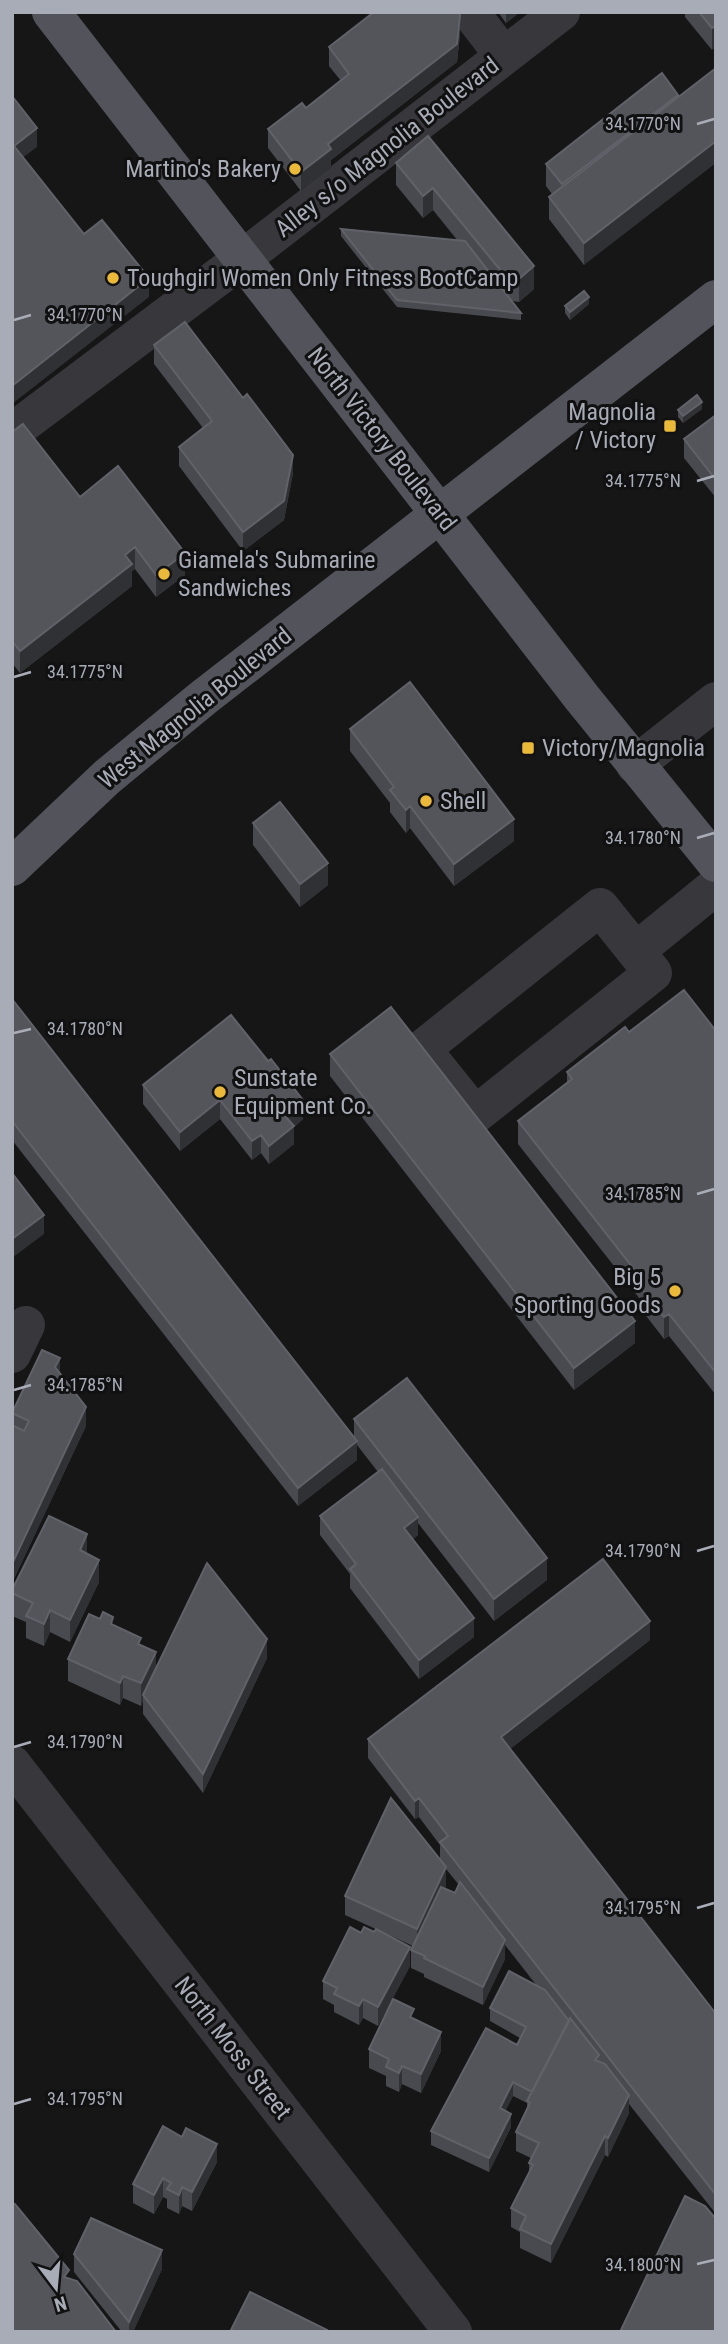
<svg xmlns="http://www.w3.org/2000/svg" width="728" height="2344" viewBox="0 0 728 2344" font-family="'Roboto Condensed',sans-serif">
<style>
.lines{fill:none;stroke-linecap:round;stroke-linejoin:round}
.minor{stroke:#37373c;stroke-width:38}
.major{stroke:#53545b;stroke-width:38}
.wall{fill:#494a4f;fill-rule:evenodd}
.shaded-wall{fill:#303134}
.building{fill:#53555a;stroke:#616269;stroke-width:2}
.ticks{fill:none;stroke:#a8acb7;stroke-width:2.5}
.poi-dot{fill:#ebb93a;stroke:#111112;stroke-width:2.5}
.labels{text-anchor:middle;stroke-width:6;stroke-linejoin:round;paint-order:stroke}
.street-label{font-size:24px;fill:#a8acb7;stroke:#111112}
.poi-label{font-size:24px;fill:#a8acb7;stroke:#111112;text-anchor:start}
.ticks-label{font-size:18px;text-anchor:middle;fill:#a8acb7;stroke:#111112;stroke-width:6;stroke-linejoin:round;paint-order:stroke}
</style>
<rect width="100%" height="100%" fill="#161617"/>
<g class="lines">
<path class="minor" d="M470 12 504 56
M12 432 242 259 561 12
M635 765 716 701
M600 907 653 973 475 1115 422 1049Z
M636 951 716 886
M12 1354 26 1325
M12 1764 453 2332"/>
<path class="major" d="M51 12 583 699 716 863
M12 867 107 777 203 698 716 299"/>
</g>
<path class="wall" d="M498 12H520L506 23Z
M685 12H716L712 50 685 17Z
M460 34 457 62 331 160V168L301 191 268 148V129L306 108 341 81 329 66V47Z
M678 97 584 265 549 219V197L552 194 546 186V164Z
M428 136 534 289 519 302 512 301 521 313V320L397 307 341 236V229L458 241 433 210 423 218 396 185V163Z
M589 304 570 320 565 313V306Z
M154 345 293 473 284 520 243 551 179 466V447L203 428 154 364Z
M702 409 683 423 678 417V410Z
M716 415V498L684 458V439Z
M12 432 80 497 185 575 156 597 135 569 132 571V586L20 673 12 663Z
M350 729 514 841 454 886 410 828 406 833 390 812V803L350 751Z
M253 823 328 885 300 907 253 845Z
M12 999 354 1437V1419L547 1580 494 1621 418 1523V1535L413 1539 474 1637 419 1679 350 1588V1574L320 1535V1516L378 1472 357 1445V1460L298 1506 12 1140Z
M231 1015 303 1119 294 1127V1144L269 1164 261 1153 252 1160 220 1119 180 1151 143 1104V1085Z
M716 1031V1395L669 1336 664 1339 640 1308V1299L518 1144V1121L567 1083V1072L629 1032Z
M330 1054 635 1343 574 1390 330 1076Z
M60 1373 86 1426 12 1583V1413Z
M87 1554 99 1582 70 1642 50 1632 44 1646 26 1638V1622L12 1616V1590Z
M113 1625 141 1646 156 1670 267 1658 203 1793 143 1714V1700L141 1706 123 1698 120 1705 68 1681V1659Z
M650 1640 510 1749 716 2014V2214L629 2104V2113L608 2157 605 2155 551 2263 520 2248V2232L511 2227V2208L529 2174V2163L531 2158 516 2151V2132L527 2110V2103L513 2096 505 2111 511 2127 489 2172 431 2145V2131L517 2045 520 2038 490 2021V2008L537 1986 505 1945V1959L483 2005 424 1977V1974L411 1968V1950L413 1946 345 1915V1896L440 1859V1845L419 1817 415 1819 368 1758V1739ZM446 1869 459 1885 455 1893 445 1888 446 1886Z
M410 1966 378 2026 363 2018 359 2025 334 2012V2005L323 1999V1981Z
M414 2019 441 2051 421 2093 402 2084 399 2092 386 2086V2076L369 2068V2049Z
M217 2162 192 2211 182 2206 179 2214 167 2208V2199L163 2197 154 2214 133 2203V2184Z
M74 2254 162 2269 133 2332H122L74 2272Z"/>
<path class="shaded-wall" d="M506 12H520L506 23Z
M460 15V34L457 62 331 160V168L301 191V172L328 144Z
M716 25V47L712 50V28Z
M678 95V117L562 207V184Z
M37 128V147L14 164V146Z
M716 141V163L584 265V243Z
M433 188V210L423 218V196Z
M534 266V289L519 302V279Z
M149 278V297L12 404V386Z
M589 297V304L570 320V312Z
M702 402V409L683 423V416Z
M293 455V473L284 520 243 551V532Z
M135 547V569L132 571V586L20 673V651Z
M185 553V575L156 597V575Z
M410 806V828L406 833V810Z
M514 819V841L454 886V864Z
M328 863V885L300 907V884Z
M220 1100V1119L180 1151V1132Z
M303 1100V1119L294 1127V1144L269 1164V1146L284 1115Z
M261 1135V1153L252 1160V1141Z
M44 1215V1234L12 1258V1239Z
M669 1314V1336L664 1339V1317Z
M635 1321V1343L574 1390V1368Z
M60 1358V1377L55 1367Z
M86 1407V1426L12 1583V1564Z
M357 1441V1460L298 1506V1488Z
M418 1517V1535L404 1547V1528Z
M87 1534V1556L80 1550Z
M547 1558V1580L494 1621V1599Z
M99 1560V1582L70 1642V1620Z
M50 1610V1632L44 1646V1624Z
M474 1618V1637L419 1679V1660Z
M650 1621V1640L501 1756V1737Z
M267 1639V1658L203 1793V1774Z
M156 1652V1674L143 1695V1700L141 1706V1683Z
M123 1676V1698L120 1705V1683Z
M419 1798V1817L415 1819V1801Z
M446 1867V1886L417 1948V1929Z
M505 1940V1959L483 2005V1987Z
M410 1947V1966L378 2026V2007Z
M363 1999V2018L359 2025V2006Z
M441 2032V2051L421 2093V2074Z
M402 2066V2084L399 2092V2073Z
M513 2082V2096L500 2122V2108Z
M629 2095V2113L608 2157V2138Z
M511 2114V2127L489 2172V2158Z
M605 2136V2155L551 2263V2244Z
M217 2144V2162L192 2211V2192Z
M163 2178V2197L154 2214V2195Z
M182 2187V2206L179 2214V2195Z
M162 2250V2269L133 2332H129V2322Z"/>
<path class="building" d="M374 12H458L460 15 457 44 328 144 331 149 301 172 268 129 302 103 306 108 349 74 329 47Z
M699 12H716V25L712 28Z
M716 68V141L584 243 549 197Z
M662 73 678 95 562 184 546 164Z
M12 96 37 128 14 146 84 234 102 220 149 278 12 386Z
M428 136 534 266 519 279 506 277 433 188 423 196 396 163Z
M341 229 465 241 521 313 397 300Z
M584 291 589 297 570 312 565 306Z
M185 322 243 398 247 394 293 455 284 501 243 532 179 447 212 421 154 345Z
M697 395 702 402 683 416 678 410Z
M716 415V480L684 439Z
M23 424 80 497 118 466 185 553 156 575 135 547 125 555 132 564 20 651 12 641V432Z
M410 682 514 819 454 864 410 806 406 810 390 790 394 787 350 729Z
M280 802 328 863 300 884 253 823Z
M684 990 716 1031V1373L669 1314 664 1317 640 1286 644 1282 518 1121 572 1079 567 1072 625 1027 629 1032Z
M12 999 357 1441 298 1488 12 1121Z
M391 1007 635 1321 574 1368 330 1054Z
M231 1015 268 1061 271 1059 303 1100 284 1115 294 1126 269 1146 261 1135 252 1141 220 1100 180 1132 143 1085Z
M12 1173 44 1215 12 1239Z
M42 1350 60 1358 55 1367 86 1407 12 1564V1425L24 1431 29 1421 12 1413Z
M407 1378 547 1558 494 1599 354 1419Z
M382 1469 418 1517 404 1528 474 1618 419 1660 350 1569 356 1564 320 1516Z
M49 1516 87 1534 80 1550 99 1560 70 1620 50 1610 44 1624 26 1616 33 1603 12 1593V1590Z
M603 1559 650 1621 501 1737 716 2014V2195L440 1842 448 1836 419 1798 415 1801 368 1739Z
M207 1563 267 1639 203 1774 143 1695Z
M103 1612 113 1617 111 1624 141 1638 138 1644 156 1652 141 1683 123 1676 120 1683 68 1659 89 1614 100 1619Z
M391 1798 446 1867 417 1929 345 1896Z
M460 1882 505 1940 483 1987 424 1958 425 1956 411 1950 441 1887 455 1893Z
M350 1927 361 1933 364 1927 374 1932 376 1929 410 1947 378 2007 363 1999 359 2006 334 1994 337 1988 323 1981Z
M509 1971 545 1990 569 2021 532 2092 513 2082 500 2108 511 2114 489 2158 431 2131 486 2028 517 2045 526 2027 490 2008Z
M393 1999 414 2009 410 2017 441 2032 421 2074 402 2066 399 2073 386 2067 389 2059 369 2049Z
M570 2018 599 2055 595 2060 605 2064 629 2095 608 2138 605 2136 551 2244 520 2229 526 2216 511 2208 533 2165 529 2163 539 2143 516 2132 530 2103 527 2101Z
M163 2126 182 2137 186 2128 217 2144 192 2192 182 2187 179 2195 167 2189 171 2183 163 2178 154 2195 133 2184Z
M685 2196 705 2206 716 2219V2332H620Z
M12 2203 15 2204 69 2270 64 2277 77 2281 116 2332H12Z
M91 2218 162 2250 129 2322 74 2254Z
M250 2292 327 2330 326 2332H230Z"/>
<path class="ticks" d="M697 124 714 119M14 320 31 315M697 481 714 476M14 677 31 672M697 838 714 833M14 1033 31 1029M697 1194 714 1189M14 1390 31 1385M697 1551 714 1546M14 1747 31 1742M697 1908 714 1903M14 2104 31 2099M697 2264 714 2260"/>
<g class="poi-dot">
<circle cx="295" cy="169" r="7"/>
<circle cx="113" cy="278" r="7"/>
<rect x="663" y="419" width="14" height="14" rx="3.5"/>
<circle cx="164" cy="574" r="7"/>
<rect x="521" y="741" width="14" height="14" rx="3.5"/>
<circle cx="426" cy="801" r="7"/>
<circle cx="220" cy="1092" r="7"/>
<circle cx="675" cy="1291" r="7"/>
</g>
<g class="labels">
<g class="street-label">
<text transform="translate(387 147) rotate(-38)" y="8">Alley s/o Magnolia Boulevard</text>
<text transform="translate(382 439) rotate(52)" y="8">North Victory Boulevard</text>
<text transform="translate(195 708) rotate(-39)" y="8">West Magnolia Boulevard</text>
<text transform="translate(233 2048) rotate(52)" y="8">North Moss Street</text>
</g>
<g class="poi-label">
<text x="281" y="177" text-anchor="end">Martino's Bakery</text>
<text x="127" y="286">Toughgirl Women Only Fitness BootCamp</text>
<text x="656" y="420" text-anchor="end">Magnolia<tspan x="656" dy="28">/ Victory</tspan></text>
<text x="178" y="568">Giamela's Submarine<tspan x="178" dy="28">Sandwiches</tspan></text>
<text x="542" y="756">Victory/Magnolia</text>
<text x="440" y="809">Shell</text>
<text x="234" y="1086">Sunstate<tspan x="234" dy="28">Equipment Co.</tspan></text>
<text x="661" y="1285" text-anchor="end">Big 5<tspan x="661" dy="28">Sporting Goods</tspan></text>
</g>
</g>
<g class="ticks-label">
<text x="643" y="130">34.1770°N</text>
<text x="85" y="321">34.1770°N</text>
<text x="643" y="487">34.1775°N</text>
<text x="85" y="678">34.1775°N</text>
<text x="643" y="844">34.1780°N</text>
<text x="85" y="1035">34.1780°N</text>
<text x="643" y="1200">34.1785°N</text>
<text x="85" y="1391">34.1785°N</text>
<text x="643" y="1557">34.1790°N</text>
<text x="85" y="1748">34.1790°N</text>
<text x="643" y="1914">34.1795°N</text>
<text x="85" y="2105">34.1795°N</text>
<text x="643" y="2271">34.1800°N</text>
</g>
<rect width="728" height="2344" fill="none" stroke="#a8acb7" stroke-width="28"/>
<g transform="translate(56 2288) rotate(164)" stroke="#111112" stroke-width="5" paint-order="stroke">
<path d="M0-5L12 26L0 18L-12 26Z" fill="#a8acb7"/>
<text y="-10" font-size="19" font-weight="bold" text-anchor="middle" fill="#a8acb7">N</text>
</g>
</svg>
